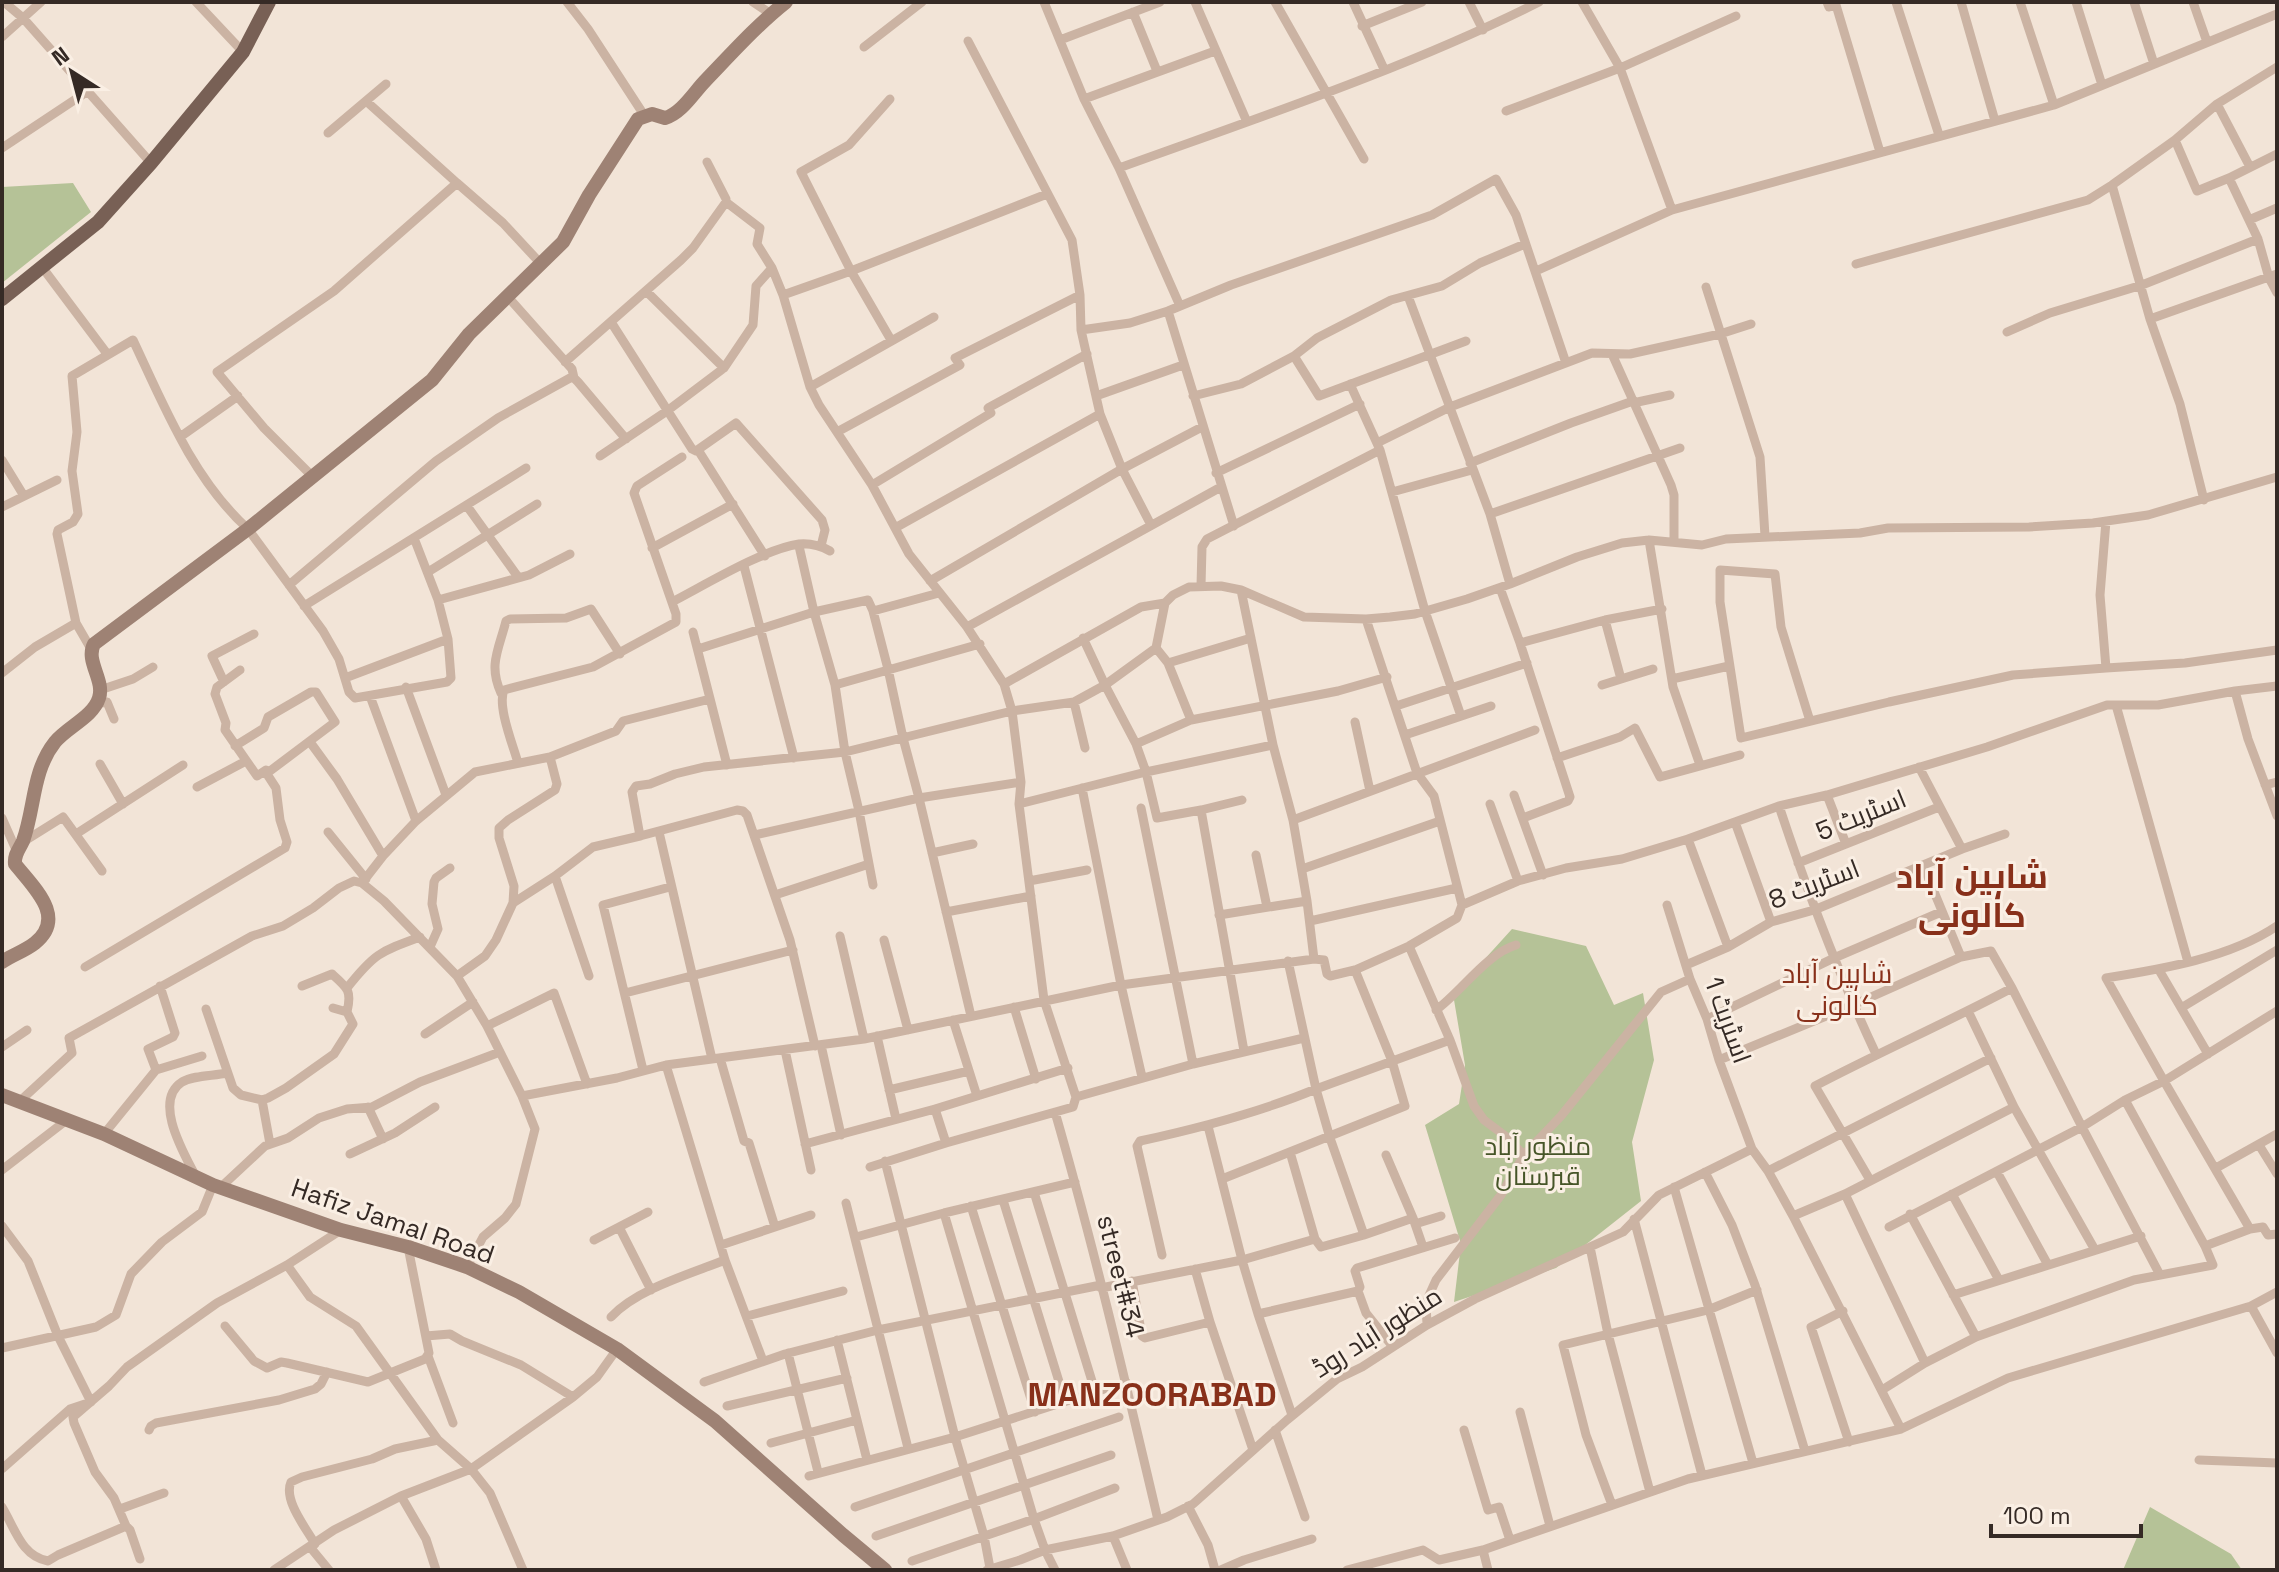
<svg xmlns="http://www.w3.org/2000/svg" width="2279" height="1572" viewBox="0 0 2279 1572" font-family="'Space Grotesk',Cairo,sans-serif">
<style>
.green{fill:#b5c297}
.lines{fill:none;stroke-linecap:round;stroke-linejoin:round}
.street{stroke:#cbb3a3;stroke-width:9}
.secondary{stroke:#9e8274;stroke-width:14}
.primary{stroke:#786055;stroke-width:14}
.labels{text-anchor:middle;stroke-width:6;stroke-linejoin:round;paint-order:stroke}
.street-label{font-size:26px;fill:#352a25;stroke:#faefe4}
.park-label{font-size:26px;fill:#465528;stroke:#faefe4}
.neighbourhood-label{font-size:28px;fill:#88301a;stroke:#faefe4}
.district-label{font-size:34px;font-weight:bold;fill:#88301a;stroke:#faefe4}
</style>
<rect width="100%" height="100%" fill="#f2e4d7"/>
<path class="green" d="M73 183 91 212 2 283V187Z
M1512 929 1586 946 1614 1005 1643 993 1654 1060 1632 1142 1641 1201 1556 1268 1454 1302 1461 1244 1425 1125 1459 1104 1465 1065 1453 994Z
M2150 1507 2231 1554 2242 1570H2123Z"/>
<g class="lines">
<path class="street" d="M4 2 23 18 151 163
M196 2 243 52
M567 2 588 29 644 115
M753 2 771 14
M1044 2 1084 99 1119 168 1180 306
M1195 2 1247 122
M1275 2 1364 159
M1353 2 1384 69
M1469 2 1483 30
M1582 2 1620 68 1672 210
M1827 2 1829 7 1836 5 1880 152
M1896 2 1939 135
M1961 2 1995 121
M2020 2 2054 105
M2076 2 2102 85
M2134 2 2154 64
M2193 2 2207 42
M1133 12 1157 71
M1362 26 1422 2
M2 37 41 2
M1060 40 1160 2
M968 41 1072 240 1080 295 1081 330 1100 414 1122 469 1151 525
M864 47 922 2
M386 84 328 133 366 101 457 183
M890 99 849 145 801 172 851 271 891 340
M1084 99 1215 51
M2217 104 2250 167
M1506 111 1620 68 1736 16
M2175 140 2197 191 2229 178 2277 154
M2 148 88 91
M707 162 726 199V202L760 228 757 244 772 268 783 295 810 387 819 405 872 485 909 554 967 627 1004 684 1012 711 1021 782 1019 804 1044 1000 1076 1097 1073 1107 946 1143 870 1167
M1119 168C1260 117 1405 69 1539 2
M2229 178 2258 239 2269 278 2277 293
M2112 185 2150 319 2180 404 2204 500
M2249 220 2277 208
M1856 264 2088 200 2112 185 2175 140 2217 104 2277 67
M42 267 108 355
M1536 271 1672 210 2054 105 2277 14
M1706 287 1760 457 1765 536
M646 291 724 368
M783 295 851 271 1047 194
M1408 296 1490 514 1510 584
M508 297 572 369 574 378
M1168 311 1234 526
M2150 319 2277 274
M611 322 692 449 696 451 736 423 822 520 825 530 821 546
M1081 330 1130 323 1168 311 1231 285 1432 215 1496 179 1516 215 1566 363
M2007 332 2050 313 2142 285 2258 239
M1612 354 1671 485 1674 495V542
M1294 356 1319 396 1466 341
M565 362 681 260 693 248 726 202
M1350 384 1380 450 1425 611 1461 716
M810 387 934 317
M1096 396 1183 365
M1193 396 1241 384 1294 356 1317 338 1391 300 1442 286 1480 263 1525 244
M1633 403 1670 395
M837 432 960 365 955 358 1080 295
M180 437 238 396
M1377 443 1450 407 1592 353 1630 354 1720 334 1751 324
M698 450 765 556
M600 456 667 411 724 368 753 325 756 286 772 268
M2 460 24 496
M1470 463 1571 423 1633 401
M1216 473 1360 404
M312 476 264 428 217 372 334 291 457 183 503 223 542 265
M872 485 991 413 988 408 1087 354
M1392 492 1472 470
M467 506 518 577
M2 507 57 480
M1490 514 1680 448
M2106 521 2100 595 2106 668 2185 663 2277 650
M895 528 1100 414
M1649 540 1673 687 1700 765
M799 546 814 612 835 685 845 752 859 811 873 885
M652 548 733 504
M744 566 794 758
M428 572 537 504
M930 581 1122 469 1202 427
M289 585 436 461 498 418 570 378H574L578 382 626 439
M1201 586 1202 547 1207 539 1380 450
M1500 588 1520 643 1570 797 1568 801 1523 818
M438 600 529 575 570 554
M672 602C705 585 764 549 799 544 810 543 821 546 830 551
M304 606 526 468
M873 611 939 593
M1605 620 1621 679
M967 627 1221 487
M693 632 727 765
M1083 638 1105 685 1136 744 1146 772 1157 818 1201 810 1242 800
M1520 643 1605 620 1662 609
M1156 648 1168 663 1191 720
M91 649 76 623 57 534 58 530 73 522 78 514 72 471 77 432 72 376 133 340C164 406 193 479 248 529L323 631 339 659 349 692 355 698 447 682 451 678 448 639 438 600 414 538
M698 649 814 612 868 600 873 611 888 669 903 738 919 798 971 1016
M1168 663 1251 638
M2 673 35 647 76 623
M345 678 448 639
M1672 679 1729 666
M224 682 212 656 254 634
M1004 684 1141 607 1165 603
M835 685 980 644
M1602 685 1653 669
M2277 686 2235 691 2248 739 2277 816
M406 687 446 795
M100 690 133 679 153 667
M501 693C488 665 499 649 506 621L510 619 566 618 591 609 620 654
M370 696 416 821
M1074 702 1085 748
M95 704 107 702 114 719
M2116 705 2188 962
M1396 706 1527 663
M1810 721 1781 627 1775 574 1720 570V602L1741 738 1889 702 2013 675 2106 668
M1355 722 1370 791
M1405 735 1491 706
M310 742 337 779 383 856
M1136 744 1191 720 1338 691 1387 677
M235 746 264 728 268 717 311 692H316L335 722 270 771 266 770 257 776 225 730 226 723 215 694 217 687 240 670
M1557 758 1620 737 1635 728 1660 777 1740 755
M518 763C513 745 497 706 504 690L593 667 676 622V614L634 493 637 486 682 457
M100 764 123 804
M1919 767 1962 849
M2265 785 2277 782
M197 787 246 761
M1082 788 1121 985 1142 1077
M1514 795 1543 875
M1827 795 1846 844
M1019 804 1146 772 1273 745
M1490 804 1518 881
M1779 806C1807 891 1838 973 1876 1054
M1141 808 1193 1064
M1201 810 1244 1051
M2 818 17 852
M1293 820 1535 730
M1735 822 1771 922
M328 832 366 879
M659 832 712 1059
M76 834 183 765
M755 835 919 798 1021 782
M640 836 737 810 743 811 747 815 790 940 815 1046
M1688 839 1728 947
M23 842 63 817 102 871
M932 853 973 844
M1256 855 1267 907
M1798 863 1939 807
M1923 865 1961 957
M1302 869 1440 821
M555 876 589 976
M1029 881 1087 870
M362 883 383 856 416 821 475 772 550 757 616 731 623 721 710 699
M775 895 869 864
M513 903 514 886 499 838V828L508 820 555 790 557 784 550 757
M1462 905 1518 881 1566 868 1622 859 1688 839 1779 806 1827 795 1987 747 2107 705H2158L2235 691
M1667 905 1690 979 1707 1019 1719 1060 1752 1149 1768 1171 1793 1216 1901 1429
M946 912 1031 896
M1219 915 1307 901
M1310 921 1457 888
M840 936 864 1039
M884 940 908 1030
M1409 946 1450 1040 1474 1106 1484 1120 1504 1135 1524 1155
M430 947 438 929 432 904 434 882 436 878 450 868
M1314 959 1324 960 1327 974 1330 976 1355 970 1409 946 1457 918 1462 905 1434 796 1417 773 1366 619
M1288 961 1316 1089 1450 1040
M1686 965 1728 947 1771 922 1814 910 1962 849 2005 834
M85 967 285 848 287 842 280 820 276 788 265 771
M2159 970 2208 1054
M457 976 485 956 496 940 513 903 555 876 593 847 640 836 632 792 636 786 650 784 675 774 704 767 845 752 1012 711 1074 702 1105 685 1156 648 1165 603 1173 595 1189 587 1221 586 1241 590 1304 617 1366 619 1390 617 1415 614 1467 599 1510 584 1577 557 1622 543 1649 540 1702 545 1726 539 1860 533 1888 528 2029 527 2093 523 2148 515 2277 477
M302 986 332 974C348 988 352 991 347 1012
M347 988C374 954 379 952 420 937
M625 993 793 950
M1014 1007 1036 1079
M2181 1008 2277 950
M206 1009 233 1088 241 1095 262 1100 268 1098 286 1088 334 1054 353 1024 347 1012 333 1008
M1436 1010C1462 991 1486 954 1516 945
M1968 1011 2014 1107 2095 1250
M1707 1019 1834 958 1941 912
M953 1020 977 1096
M487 1026 554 993 587 1084
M425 1034 473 1002
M877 1036 896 1119
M821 1045 841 1135
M2 1047 27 1030
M785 1050 811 1170
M720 1058 744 1141 749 1143 775 1227
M1719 1060 1853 1005 1961 957 1991 951 2012 988 2082 1127 2160 1275
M666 1065 725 1260 763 1361
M156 1070 148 1049 173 1037 175 1033 160 986
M643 1070 603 905 670 887
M889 1090 969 1071
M522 1096 617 1078 666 1065 864 1039 1121 985 1314 959 1307 901 1293 820 1273 745 1241 590
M1076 1097 1193 1064 1304 1038
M262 1100 270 1144
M20 1101 72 1053 69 1038 252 936 283 926 313 908 339 888 354 881 362 883 384 901 457 976 487 1026 522 1096 535 1129 516 1204 505 1218 483 1237 467 1267
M368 1107 383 1139
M935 1109 946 1143
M1055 1112C1094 1247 1126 1384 1158 1520
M104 1134 156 1070 202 1056
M805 1144 935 1109 1068 1068
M2259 1145 2277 1174
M1290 1152 1315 1239 1242 1260 1258 1314 1358 1291 1366 1313 1393 1347
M350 1154 395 1133 435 1107
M1386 1155 1413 1218 1423 1247
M885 1161 955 1437 984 1536 990 1568
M2216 1168 2277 1134
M2 1170 68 1119
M1768 1171 1991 1058
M1705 1172 1732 1225 1755 1285 1805 1451
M1997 1172 2048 1265
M196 1177C185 1155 152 1101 182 1082 194 1075 213 1076 227 1073
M1222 1179 1405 1106 1392 1061 1355 970
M1870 1180 1815 1086C1880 1052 1948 1022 2012 988
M221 1187 265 1146 288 1138 319 1118 347 1109 372 1107 420 1082 500 1052
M1674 1187 1753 1463
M1034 1192 1095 1391
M1845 1194 1925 1363
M1952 1194 1999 1280
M1003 1200 1065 1401
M846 1203 908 1448
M971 1206 1035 1412
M944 1213 1034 1519 1045 1550 1055 1570
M1910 1214 1976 1337
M1793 1216 1845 1194 2014 1107
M1634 1219 1702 1475
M1415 1224 1441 1216
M2 1226 28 1261 58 1336 91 1402 70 1409 2 1469
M619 1227 651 1290
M1889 1227 2082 1127 2125 1100 2164 1081 2277 1011
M2250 1229 2164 1081 2106 978C2162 969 2230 958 2277 926
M856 1237 944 1213 1075 1182
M1315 1239 1321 1247 1364 1235
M594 1240 648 1212
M721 1245 811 1215
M2205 1246 2250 1229 2263 1227 2268 1235 2277 1234
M1590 1247 1608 1334 1650 1492
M1162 1255 1137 1146 1140 1141C1200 1128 1258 1113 1316 1089L1330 1138 1364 1235 1413 1218
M287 1265 310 1297 356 1326 438 1440 471 1469 490 1493 523 1570
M1132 1281 1142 1336 1145 1338 1210 1322 1195 1269
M1101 1288 1242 1260 1208 1126
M1358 1291 1360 1287 1355 1271 1357 1268 1455 1238
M1953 1295 2141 1236
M2251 1306 2277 1353
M1843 1311 1811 1327 1849 1442
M1258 1314 1292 1415
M747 1316 843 1291
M611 1317C637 1289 690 1274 725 1260
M1210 1322 1253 1450
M1427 1325 1426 1302 1436 1280 1501 1195 1524 1155 1561 1116 1661 992 1690 979
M225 1326 254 1361 267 1368 281 1362 287 1363 368 1382 425 1359 429 1353 408 1247
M426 1336 450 1334 462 1341 521 1365 573 1397
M837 1340 867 1460
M2 1348 96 1327 116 1315 131 1274 162 1242 202 1212 213 1185
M788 1353 818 1472
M428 1356 453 1423
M704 1382 785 1354 878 1330 1101 1285
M1882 1390 1925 1363 1976 1337 2134 1280 2213 1265 2205 1246 2125 1100
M727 1406 847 1378
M1520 1412 1550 1526
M149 1430 151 1426 156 1423 279 1400 315 1389 321 1384 327 1372
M1275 1430 1305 1517
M1464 1430 1488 1510 1499 1507 1510 1540
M771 1443 857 1420
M2199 1460 2277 1463
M809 1476 955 1437 1126 1382
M401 1496 426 1539 436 1570
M1612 1505 1586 1435 1563 1345 1708 1310 1757 1290
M1188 1506 1208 1545 1215 1570
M2 1507C15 1528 21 1556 48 1561L58 1555 126 1526
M855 1507 1119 1417
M120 1509 164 1493
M876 1536 1111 1455
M1113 1536 1127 1570
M315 1544C306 1528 283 1500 291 1482L302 1477 372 1459 395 1449 438 1440
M310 1547 329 1570
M1483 1550 1488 1570
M140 1559 130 1530 126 1526 114 1498 95 1472 74 1423 73 1417 109 1386 127 1367 217 1303 287 1265 341 1230
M912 1561 1034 1519 1115 1488
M274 1570 334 1530 401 1496 471 1469 573 1397 597 1377 617 1349
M987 1570 1020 1560 1045 1550 1113 1536 1167 1517 1193 1504 1287 1420 1337 1379 1362 1367 1427 1325 1475 1299 1623 1232 1659 1195 1752 1149
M1221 1570 1244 1560 1312 1539
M1347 1570 1423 1550 1439 1560 1483 1550 1688 1479 1901 1429 2008 1378 2251 1306 2277 1292"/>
<path class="secondary" d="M2 962C12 955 25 951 35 943 67 917 34 888 15 864 14 854 19 850 23 841 35 808 32 771 55 742 67 727 93 717 99 698 105 680 85 661 94 644L248 529 432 380 469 334 563 242 589 195 638 119 652 114 665 118C682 113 694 92 706 80 732 53 757 25 786 2
M2 1095 104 1134 213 1185 341 1230 408 1247 467 1267 519 1292 617 1349 715 1421 843 1535 885 1570"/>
<path class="primary" d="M2 299 98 222 151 163 243 52 269 2"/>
</g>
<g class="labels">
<g class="street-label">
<text transform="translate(1861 815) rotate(-22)" y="9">اسٹریٹ 5</text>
<text transform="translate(1814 884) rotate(-21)" y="9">اسٹریٹ 8</text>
<text transform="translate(1728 1020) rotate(70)" y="9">اسٹریٹ 1</text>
<text transform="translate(393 1221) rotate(19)" y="9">Hafiz Jamal Road</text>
<text transform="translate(1121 1276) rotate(76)" y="9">street#34</text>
<text transform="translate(1377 1332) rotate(-32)" y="9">منظور آباد روڈ</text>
</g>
<g class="park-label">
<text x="1538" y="1155">منظور آباد<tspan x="1538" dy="30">قبرستان</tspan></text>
</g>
<g class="neighbourhood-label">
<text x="1837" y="983">شاہین آباد<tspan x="1837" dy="32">کالونی</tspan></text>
</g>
<g class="district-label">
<text x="1972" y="888">شاہین آباد<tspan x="1972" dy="39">کالونی</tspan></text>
<text x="1152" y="1406">MANZOORABAD</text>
</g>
</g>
<rect width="2279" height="1572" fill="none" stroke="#352a25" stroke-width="8"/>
<g transform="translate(72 72) rotate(324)" stroke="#faefe4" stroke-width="6" paint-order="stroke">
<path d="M0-6L14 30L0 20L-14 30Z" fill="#352a25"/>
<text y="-12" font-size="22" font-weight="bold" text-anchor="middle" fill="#352a25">N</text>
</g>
<path d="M1991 1524v12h150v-12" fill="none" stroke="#352a25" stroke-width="4"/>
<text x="2003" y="1524" font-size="24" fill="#352a25" stroke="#faefe4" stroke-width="6" paint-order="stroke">100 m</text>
</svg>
